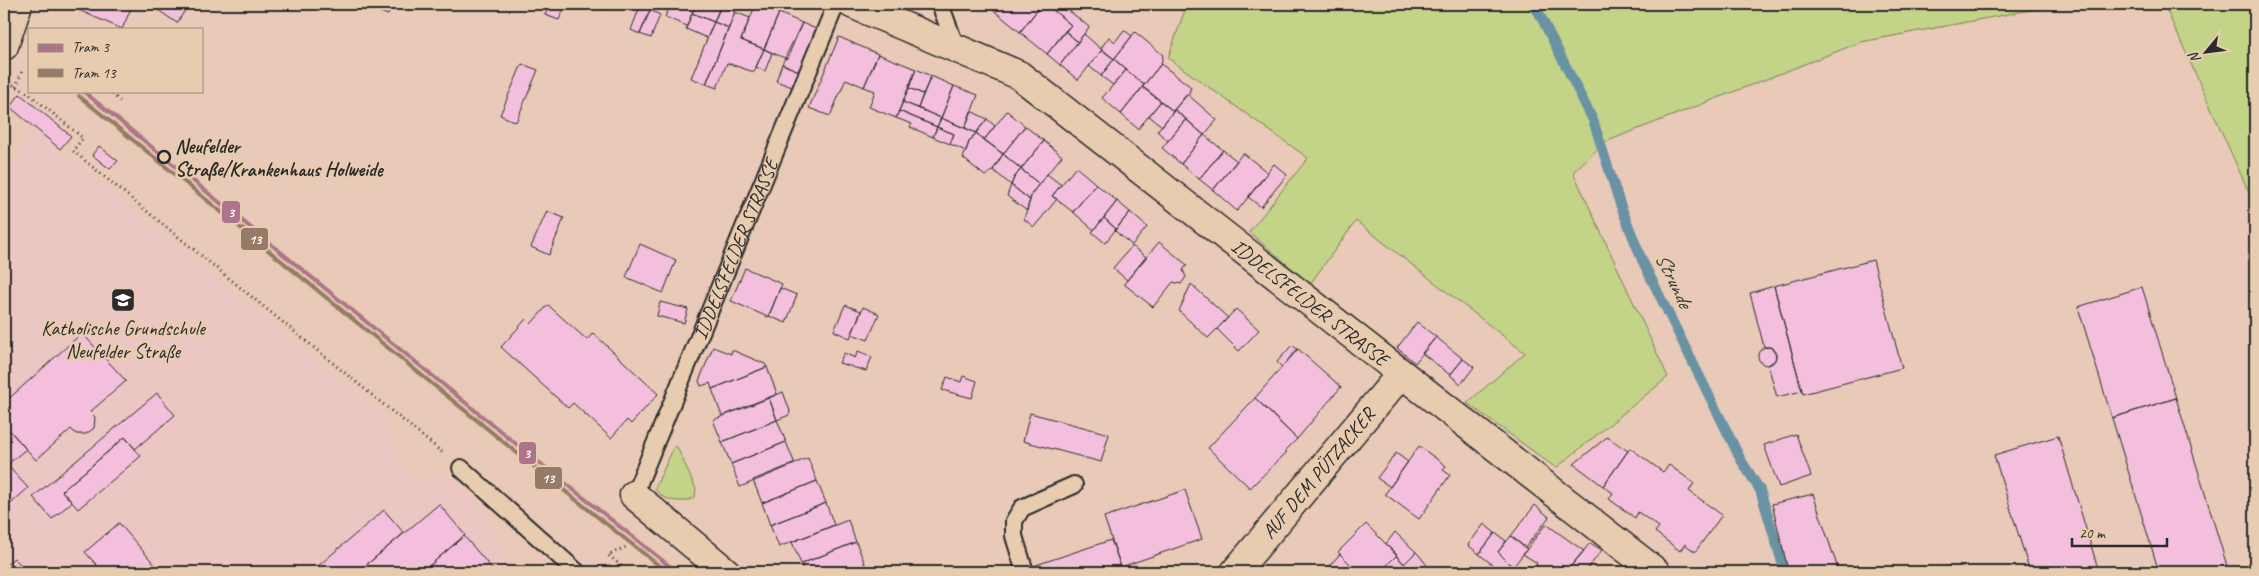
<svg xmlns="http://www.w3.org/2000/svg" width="2259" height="576" viewBox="0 0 2259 576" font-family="Caveat,sans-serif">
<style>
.built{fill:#ecc6c3}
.green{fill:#c3d387;stroke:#777f59}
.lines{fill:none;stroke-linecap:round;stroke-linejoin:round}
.stream{stroke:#6993a4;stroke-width:10}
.building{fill:#f3bfdc;stroke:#2b2b2b}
.service-casing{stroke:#2b2b2b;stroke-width:20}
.minor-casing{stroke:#2b2b2b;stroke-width:31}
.path{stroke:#2b2b2b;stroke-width:3;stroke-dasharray:1 4;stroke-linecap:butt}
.service{stroke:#e7ccaf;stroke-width:16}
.minor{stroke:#e7ccaf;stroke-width:28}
.tram-1-casing{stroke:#e7ccaf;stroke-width:8}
.tram-2-casing{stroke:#e7ccaf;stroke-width:8}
.tram-1{stroke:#ae748c;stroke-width:4}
.tram-2{stroke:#967b68;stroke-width:4}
.stop-dot{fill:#e7ccaf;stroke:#2b2b2b;stroke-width:2.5}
.labels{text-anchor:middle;stroke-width:5;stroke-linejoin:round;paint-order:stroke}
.stop-label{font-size:20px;font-weight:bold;fill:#2b2b2b;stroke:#e7ccaf;text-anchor:start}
.street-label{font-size:20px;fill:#2b2b2b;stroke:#e7ccaf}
.poi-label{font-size:20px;fill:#2b2b2b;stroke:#e7ccaf}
.water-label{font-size:21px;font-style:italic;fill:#353c3f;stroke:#e7ccaf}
.line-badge{stroke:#e7ccaf;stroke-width:2}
.badge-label{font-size:14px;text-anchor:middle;font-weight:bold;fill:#fff}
</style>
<rect width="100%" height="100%" fill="#e9c9b8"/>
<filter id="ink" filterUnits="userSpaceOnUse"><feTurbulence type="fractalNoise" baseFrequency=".02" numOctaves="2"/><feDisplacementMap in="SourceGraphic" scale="10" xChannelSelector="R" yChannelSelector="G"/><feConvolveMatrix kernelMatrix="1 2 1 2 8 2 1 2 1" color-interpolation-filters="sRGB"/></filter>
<g filter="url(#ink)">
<path class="built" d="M33 128 383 415 396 452 394 456 414 484 446 474 470 492 516 572H53L42 557 25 572H4V185Z"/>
<path class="green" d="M1187 4H2062L1861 42 1605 142 1573 172 1668 377 1556 468 1467 403 1525 353 1356 221 1310 284 1249 232 1308 158 1168 58Z
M2164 4H2255V195L2251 197Z
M674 447H677L696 489 695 497C683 505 661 501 655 488Z"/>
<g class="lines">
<path class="stream" d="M1531 4 1539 13 1593 120 1620 204 1642 260 1741 460 1760 490 1785 572"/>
</g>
<path class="building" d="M65 4H133L122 29Z
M162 4H182L187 7 177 23 158 10Z
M370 4H392L388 15 368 7Z
M550 4H566L559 20 545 15Z
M593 4H609L607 10Z
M641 4H653L640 34 631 30Z
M670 4H696L687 26 665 17Z
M696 4H721L714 22 692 13Z
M756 4 779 13 764 49 741 40Z
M997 4H1042L1020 32 992 9Z
M1042 4H1046L1071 25 1047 54 1020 32Z
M1046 4H1061L1089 27 1078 42 1065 31 1071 25Z
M721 6 735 12 729 28 714 22Z
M650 10 660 15 651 38 640 34Z
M735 12 750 18 741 40 764 49 754 72 727 63 717 88 706 84Z
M692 13 714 22 707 38 686 29Z
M779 13 802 23 787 59 764 49Z
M714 22 729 28 706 84 691 78Z
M802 23 816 29 799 71 782 64Z
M1124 30 1132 36 1114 59 1101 48 1109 37 1115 42Z
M1065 31 1078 42 1060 65 1047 54Z
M1135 32 1163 55 1161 64 1144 85 1114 59Z
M1084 34 1102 50 1078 80 1060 65Z
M839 37 878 54 864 87 846 79 830 116 809 108Z
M764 49 772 53 765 71 756 67Z
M1102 50 1114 59 1101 76 1089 66Z
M878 54 916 69 896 118 869 107 875 91 864 87Z
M1114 59 1126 70 1113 85 1101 76Z
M522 64 538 70 516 122 500 115Z
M782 64 799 71 792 87 776 81Z
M1161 64 1191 87 1189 93 1173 111 1142 87Z
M916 69 931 76 923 94 909 88Z
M1126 70 1144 85 1121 114 1102 98Z
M931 76 954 86 941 118 918 108Z
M954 86 978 95 965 128 941 118Z
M1143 87 1161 101 1138 129 1121 114Z
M909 88 923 94 918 108 903 102Z
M20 94 71 136 60 149 10 107Z
M1187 94 1217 120 1204 135 1175 110 1173 111Z
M1161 101 1173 111 1162 126 1149 116Z
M903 102 941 118 937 127 899 111Z
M1175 110 1186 119 1168 141 1157 131Z
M899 111 937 127 933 137 910 127 912 124 896 118Z
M971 111 987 119 976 133 965 128Z
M1007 111 1025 126 1003 154 984 140Z
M941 118 976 133 969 142 966 151 950 144 954 134 937 127Z
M987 119 995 126 984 140 976 133Z
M1186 119 1204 135 1181 164 1162 148Z
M1025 126 1044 141 1021 169 1003 154Z
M937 127 954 134 950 144 933 137Z
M976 133 1003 154 993 170 985 176 963 158 969 142Z
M1204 135 1223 150 1199 179 1181 164Z
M1044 141 1062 156 1039 184 1021 169Z
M99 146 118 161 110 169 92 155Z
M1223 150 1237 161 1213 190 1199 179Z
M1243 153 1268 173 1237 211 1213 190Z
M1003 154 1021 169 1014 178 1011 185 993 170Z
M1274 164 1287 175 1261 207 1248 197Z
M1076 167 1096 184 1073 212 1052 196Z
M1021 169 1039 184 1032 193 1030 200 1011 185 1014 178Z
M1047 174 1061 185 1052 196 1057 199 1034 227 1024 219 1032 193Z
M1096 184 1117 201 1094 230 1073 212Z
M1011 185 1030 200 1027 211 1007 196Z
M1117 201 1130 212 1116 229 1104 218Z
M547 211 564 218 549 255 531 247Z
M1130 212 1147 227 1132 245 1115 231Z
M1104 218 1116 229 1105 243 1092 232Z
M1159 242 1187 265 1183 270 1186 277 1181 284 1173 282 1153 307 1124 284Z
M640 244 676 260 663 293 626 277Z
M1132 246 1146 257 1127 280 1113 268Z
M1873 260 1902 368 1803 394 1774 286Z
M745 268 782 284 768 317 731 301Z
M1191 284 1228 318 1208 338 1179 311Z
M1774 286 1802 391 1777 397 1768 365 1775 360 1776 354 1771 347H1764L1750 293Z
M2142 287 2176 398 2112 418 2078 307Z
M780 288 797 295 786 323 769 316Z
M660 302 688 309 684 323 657 316Z
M548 305 587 340 593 333 658 394 631 424 627 420 611 438 573 403 568 408 501 347 526 319 531 324Z
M845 305 861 311 850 338 834 331Z
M863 307 879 314 868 340 852 334Z
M1236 309 1259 330 1239 351 1217 329Z
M1417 322 1436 337 1415 363 1397 348Z
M82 333 126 381 90 412 95 417 94 428 86 434H76L71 429 36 460 4 424V403Z
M1436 337 1463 359 1450 375 1422 353Z
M1292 345 1297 349 1282 367 1277 362Z
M1758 356a9 9 0 1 1 18 0a9 9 0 1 1-18 0Z
M713 347 731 354 732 350 765 364 767 367 712 389 710 383 701 386 699 381Z
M1298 349 1341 387 1297 439 1255 398Z
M858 351 872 357 866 371 839 363 844 353 855 358Z
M1463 359 1474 367 1461 384 1450 375Z
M767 367 777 394 722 416 712 389Z
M963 376 977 381 972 398 942 390 947 377 961 382Z
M783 392 790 411 789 415 777 420 769 398Z
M157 393 175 415 135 449 125 437 62 491 72 502 52 519 33 497Z
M769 398 777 420 722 442 713 420Z
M1255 398 1297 439 1285 451 1287 452 1250 488 1208 448Z
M2176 398 2227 566 2206 572H2159L2112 418Z
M1030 413 1109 434 1101 462 1023 441Z
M777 420 786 442 731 464 722 442Z
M4 424 26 449 8 464 4 459Z
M1796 434 1811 476 1779 487 1764 445Z
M2058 436 2099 572H2030L1994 455Z
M125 437 141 456 78 509 62 491Z
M1607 437 1628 451 1603 486 1574 464Z
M786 442 795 464 740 487 731 464Z
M1419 446 1446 466 1443 470 1450 475 1419 519 1385 494Z
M1630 448 1663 472 1669 465 1694 483 1689 491 1722 515 1695 552 1685 544 1680 551 1655 532 1659 527 1638 512 1635 518 1609 499 1613 493 1603 486Z
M1396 453 1408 462 1390 487 1377 478Z
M808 458 817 481 762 503 753 480Z
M7 465 28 488 4 510V468Z
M817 481 826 503 770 525 762 503Z
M1185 490 1202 539 1121 567 1104 517Z
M1813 494 1839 572H1789L1788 570 1772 504Z
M826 503 834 525 779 547 770 525Z
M439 504 465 535 422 572H358Z
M1535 505 1549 517 1525 548 1511 536Z
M384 510 404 533 358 572H311Z
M848 520 856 542 801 564 792 542Z
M119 523 161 572H103L85 552Z
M1366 524 1397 555 1380 572H1358L1338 552Z
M1484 524 1495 533 1479 554 1468 545Z
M1546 524 1584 551 1566 572H1545L1536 565 1537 563 1523 554Z
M1395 532 1416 552 1404 564 1386 544Z
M1495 533 1506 541 1498 552 1513 567 1509 572H1502L1479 554Z
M464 536 495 572H422Z
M1511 536 1527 549 1513 567 1498 552Z
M1111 540 1123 572H1032L1030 567Z
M856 542 865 564 844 572H804L801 564Z
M1590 543 1602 550 1585 572H1566Z
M1416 552 1419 555 1432 572H1413L1404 564Z
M1340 554 1358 572H1334L1336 570 1330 565Z
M1396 556 1410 569 1407 572H1380Z
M14 558 26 570 23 572H4V567Z
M865 564 869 572H844Z"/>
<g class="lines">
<defs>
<g id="service">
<path d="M940 4 956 47"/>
<path d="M461 468 577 572"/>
<path id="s1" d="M634 495 836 4"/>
<path d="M1025 572 1014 536V521L1022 508 1074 485"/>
</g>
<g id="minor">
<path id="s2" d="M852 4 1019 75 1656 572"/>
<path d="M4 46 18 4"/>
<path d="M634 495 726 572"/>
<path id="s3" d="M1235 572 1401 374"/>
</g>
</defs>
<use href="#service" class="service-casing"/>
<use href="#minor" class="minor-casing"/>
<path class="path" d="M4 80 28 93 83 138 73 151 443 453
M16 87 22 71
M108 91 120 101
M629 572 608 555 642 540"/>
<use href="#service" class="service"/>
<use href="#minor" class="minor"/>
<defs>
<path id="tram-1" d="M83 91 521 448 677 572"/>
<path id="tram-2" d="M79 96 517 453 667 572"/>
</defs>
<use href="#tram-1" class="tram-1-casing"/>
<use href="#tram-2" class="tram-2-casing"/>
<use href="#tram-1" class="tram-1"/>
<use href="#tram-2" class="tram-2"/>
</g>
</g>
<defs>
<symbol id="school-square" viewBox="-11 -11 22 22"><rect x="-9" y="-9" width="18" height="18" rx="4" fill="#2b2b2b" stroke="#e7ccaf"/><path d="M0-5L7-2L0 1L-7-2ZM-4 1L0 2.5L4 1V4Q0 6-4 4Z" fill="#fff"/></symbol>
</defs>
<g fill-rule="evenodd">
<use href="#school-square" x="109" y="286" width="28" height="28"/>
</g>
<circle class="stop-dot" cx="164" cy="157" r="6"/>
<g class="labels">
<g class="stop-label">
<text x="175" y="153">Neufelder<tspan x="175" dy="23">Straße/Krankenhaus Holweide</tspan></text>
</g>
<g class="street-label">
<text dy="7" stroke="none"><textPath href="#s1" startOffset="266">IDDELSFELDER STRASSE</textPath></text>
<text dy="7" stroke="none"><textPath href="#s2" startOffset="551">IDDELSFELDER STRASSE</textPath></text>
<text dy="7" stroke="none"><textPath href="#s3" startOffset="129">AUF DEM PÜTZACKER</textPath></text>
</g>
<g class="poi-label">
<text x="123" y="335">Katholische Grundschule<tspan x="123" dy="23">Neufelder Straße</tspan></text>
</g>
<g class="water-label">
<text transform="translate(1674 280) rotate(64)" y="7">Strunde</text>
</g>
</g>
<g class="line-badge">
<rect x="221" y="200" width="20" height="24" rx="5" fill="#ae748c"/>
<rect x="240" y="227" width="29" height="24" rx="5" fill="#967b68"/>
<rect x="518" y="441" width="19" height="24" rx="5" fill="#ae748c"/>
<rect x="534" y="466" width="29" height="24" rx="5" fill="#967b68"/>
</g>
<g class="badge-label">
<text x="231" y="217">3</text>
<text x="255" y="244">13</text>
<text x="527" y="458">3</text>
<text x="548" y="483">13</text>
</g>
<rect width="2259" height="576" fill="none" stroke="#e7ccaf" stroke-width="20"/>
<rect x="10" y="10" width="2239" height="556" fill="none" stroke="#2b2b2b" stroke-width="2" filter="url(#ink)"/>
<rect x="28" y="28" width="175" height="65" fill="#e7ccaf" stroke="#9c8c7a"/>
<rect x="38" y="44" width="25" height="8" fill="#ae748c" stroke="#9c8c7a"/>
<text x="72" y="52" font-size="15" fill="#2b2b2b">Tram 3</text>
<rect x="38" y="69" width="25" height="8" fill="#967b68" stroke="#9c8c7a"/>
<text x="72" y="78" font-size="15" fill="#2b2b2b">Tram 13</text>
<g transform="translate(2206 52) rotate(241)" stroke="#e7ccaf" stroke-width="4" paint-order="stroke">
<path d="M0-4L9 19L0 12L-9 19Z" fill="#2b2b2b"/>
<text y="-8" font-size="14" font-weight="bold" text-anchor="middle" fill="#2b2b2b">N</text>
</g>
<path d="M2072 538v8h95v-8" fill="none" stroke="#2b2b2b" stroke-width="2.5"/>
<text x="2079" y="538" font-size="15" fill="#2b2b2b" stroke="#e7ccaf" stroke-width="4" paint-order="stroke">20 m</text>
</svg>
